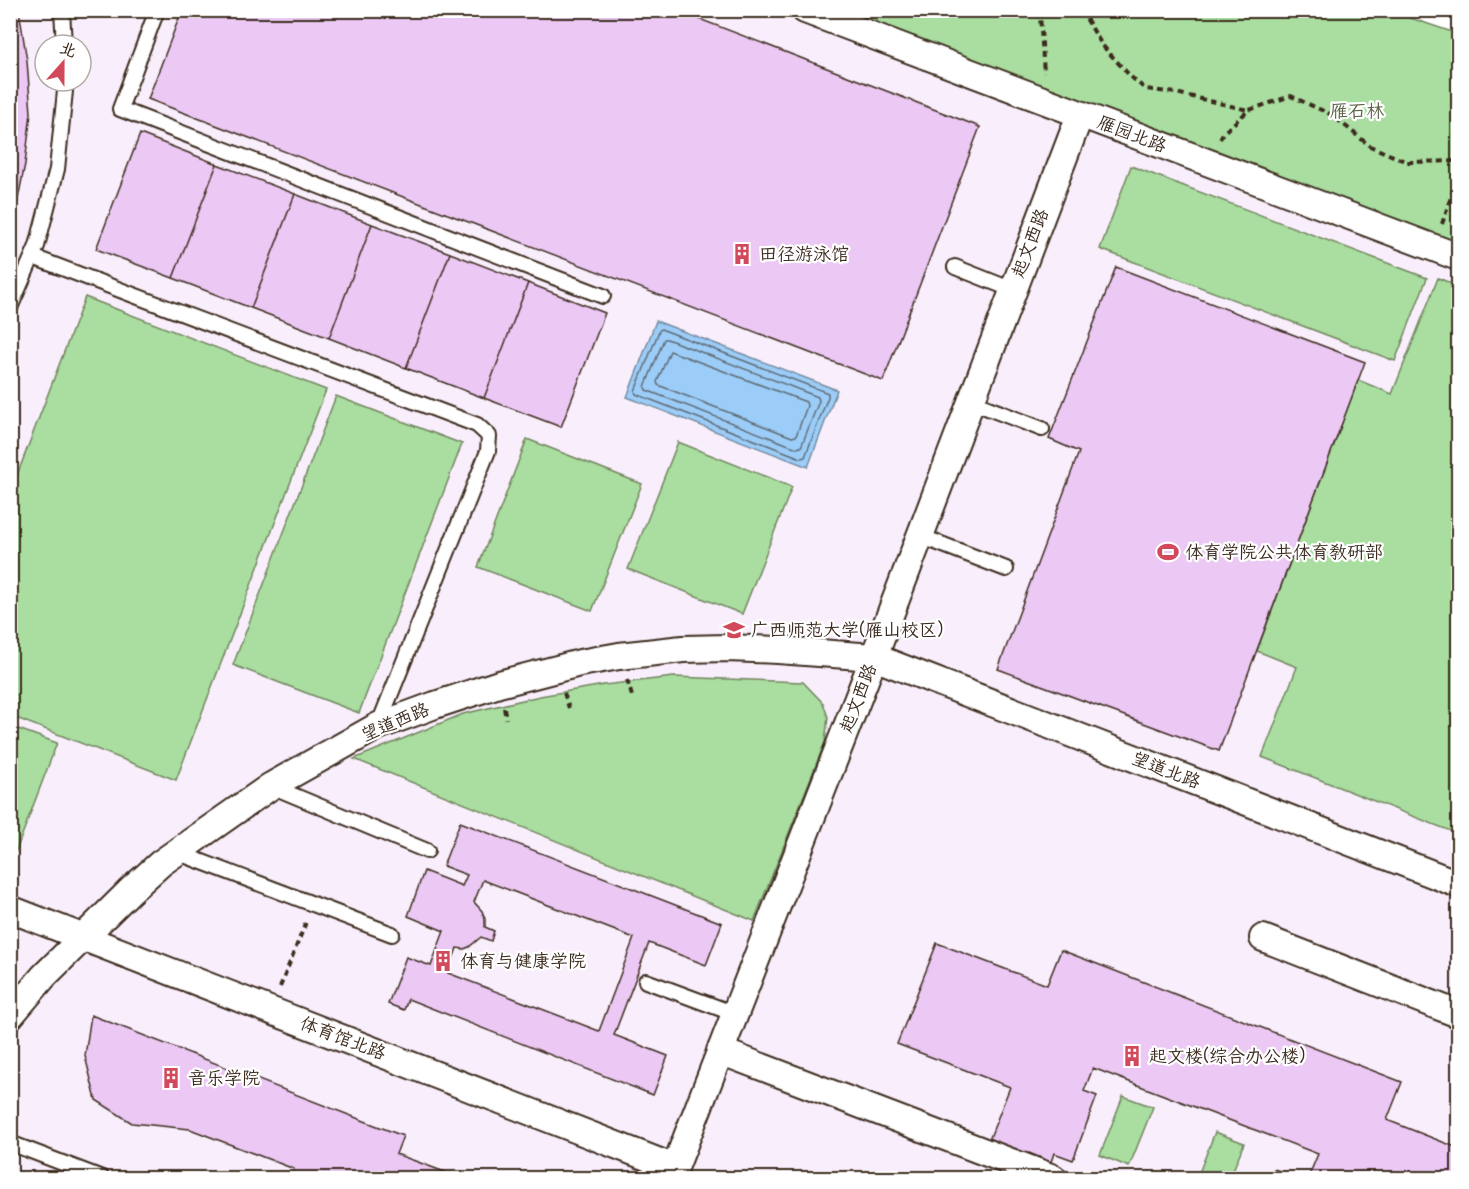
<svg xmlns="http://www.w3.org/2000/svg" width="1469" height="1189" viewBox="0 0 1469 1189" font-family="'Patrick Hand','LXGW WenKai TC',sans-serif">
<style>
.built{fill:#f9effc;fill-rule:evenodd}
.green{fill:#a9dea0;stroke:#72845f;stroke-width:1.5}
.water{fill:#9bcdf8;stroke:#758ca1;stroke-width:1.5}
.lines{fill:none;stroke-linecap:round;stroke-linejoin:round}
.shore{stroke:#616b75;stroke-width:1.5}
.building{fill:#ecc9f4;stroke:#3b2a1e;stroke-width:1.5;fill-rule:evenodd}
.lane-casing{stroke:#3b2a1e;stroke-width:18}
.street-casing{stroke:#3b2a1e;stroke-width:30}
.path{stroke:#3b2a1e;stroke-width:4;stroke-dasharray:6 4.5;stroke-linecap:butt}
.lane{stroke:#fff;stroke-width:14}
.street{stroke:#fff;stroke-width:26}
.labels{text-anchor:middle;stroke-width:4.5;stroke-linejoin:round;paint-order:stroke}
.park-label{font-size:18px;fill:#5c6045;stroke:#fff}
.street-label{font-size:18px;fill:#3b2a1e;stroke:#fff}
.poi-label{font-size:18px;fill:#3b2a1e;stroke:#fff;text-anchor:start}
</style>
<rect width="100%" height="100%" fill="#fff"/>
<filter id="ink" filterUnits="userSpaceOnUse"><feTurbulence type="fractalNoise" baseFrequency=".0167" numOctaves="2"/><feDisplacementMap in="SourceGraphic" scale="12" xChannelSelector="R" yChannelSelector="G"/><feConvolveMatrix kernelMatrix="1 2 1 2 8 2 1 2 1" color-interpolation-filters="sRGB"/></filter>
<g filter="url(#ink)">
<path class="built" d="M1387 10 1458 34V1178H11L10 11ZM45 45H81V81H45Z"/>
<path class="green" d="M1387 10 1458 34V257L805 11Z
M1131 166 1427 278 1395 361 1100 249Z
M1438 278 1458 286V834L1262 757 1297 667 1257 651 1358 380 1392 394Z
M85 297 326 390 176 780 11 716V491Z
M336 396 462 444 359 713 233 665Z
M527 439 642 484 592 611 478 567Z
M678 442 792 487 742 614 628 569Z
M674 677 803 682 823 703 828 717 825 742 754 921 354 759 463 714 540 696 604 685Z
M10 726 57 743 11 864H10Z
M1123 1096 1153 1107 1129 1167 1100 1155Z
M1215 1132 1244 1143 1230 1178H1197Z"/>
<path class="water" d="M656 321 837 390 808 467 627 397Z"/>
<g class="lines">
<path class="shore" d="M661 329 828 393V397L805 457 801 458 636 394 635 391 659 331Z
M664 339H667L818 397 819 401 801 447 797 448 646 390 645 387Z
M670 351 806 402 807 406 796 436 792 437 658 385 657 382Z"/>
</g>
<path class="building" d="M10 10H19L27 61 31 113 25 164 16 209 10 229Z
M182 10H676L980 127 883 381 148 99Z
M140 134 217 164 173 278 96 249Z
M217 164 295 194 251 308 173 278Z
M295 194 372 224 329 338 251 308Z
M372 224 450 253 406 368 329 338Z
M450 253 528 283 484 398 406 368Z
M1116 267 1365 362 1219 751 998 669 1079 452 1049 439Z
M528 283 605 313 561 427 484 398Z
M460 822 722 923 706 965 649 943 614 1035 668 1056 653 1095 408 999 404 1010 388 1004 406 957 431 966 444 931 408 916 424 871 462 886 467 875 443 866ZM483 880 634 938 599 1031 448 973 457 948 464 949 469 947 481 937 491 941 494 931 485 927V919L482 911 474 902Z
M937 943 1047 985 1061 950 1402 1082 1387 1120 1458 1148V1178H1308L1318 1154 1093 1068 1084 1091 1097 1096 1073 1160 1054 1153 1051 1162 1029 1153 1019 1178H1004L1015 1150 989 1140 1010 1087 897 1044Z
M91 1015 403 1136 396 1154 461 1178H291L294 1169 190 1129 132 1123 96 1100 85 1056Z
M1274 1169 1299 1178H1270Z"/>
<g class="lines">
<defs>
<path id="lane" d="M62 10 64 45
M157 10 120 109 603 296
M33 257 477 425 489 436 488 451 378 726
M955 267 1013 290
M10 308 37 246 57 169 65 91V81
M970 401 1042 429
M920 536 1006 569
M271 786 427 851
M176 852 392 934
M646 981 735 1014
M10 1143 102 1178"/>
<path id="street" d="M805 10 1458 257
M10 909 675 1168
M1263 938 1458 1014
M10 1016 44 976 131 890 161 863 271 786 378 726 435 705 499 684 580 663 619 656 683 649 728 648 778 650 874 657 1458 884
M720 1051 1053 1178
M671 1178 874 657 1080 115"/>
</defs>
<use href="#lane" class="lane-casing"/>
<use href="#street" class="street-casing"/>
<path class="path" d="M1041 10 1040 15 1044 73
M1081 10 1102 45 1130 76 1145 89 1176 93 1248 110
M1220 139 1223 133 1249 110 1291 96 1332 115 1370 146 1407 162 1458 161
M1442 224 1458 176
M627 680 632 696
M564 693 569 708
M504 708 506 719
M280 987 306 922"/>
<use href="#lane" class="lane"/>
<use href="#street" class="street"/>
</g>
</g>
<defs>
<symbol id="building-bare" viewBox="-9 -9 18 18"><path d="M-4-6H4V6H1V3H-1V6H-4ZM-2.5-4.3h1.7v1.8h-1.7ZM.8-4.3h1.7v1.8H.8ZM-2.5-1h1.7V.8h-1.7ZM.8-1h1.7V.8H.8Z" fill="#d1495b" stroke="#fff" stroke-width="2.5" paint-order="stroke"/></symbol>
<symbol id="stadium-bare" viewBox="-9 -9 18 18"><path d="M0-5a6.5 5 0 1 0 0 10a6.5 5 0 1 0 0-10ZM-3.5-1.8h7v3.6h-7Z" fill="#d1495b" stroke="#fff" stroke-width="2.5" paint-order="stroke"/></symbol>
<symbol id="university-bare" viewBox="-9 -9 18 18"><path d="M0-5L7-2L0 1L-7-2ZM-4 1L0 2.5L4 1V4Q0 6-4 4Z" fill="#d1495b" stroke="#fff" stroke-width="2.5" paint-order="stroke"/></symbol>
</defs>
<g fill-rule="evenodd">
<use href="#building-bare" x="727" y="239" width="30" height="30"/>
<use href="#stadium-bare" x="1153" y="537" width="30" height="30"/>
<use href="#university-bare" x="719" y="615" width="30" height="30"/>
<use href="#building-bare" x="428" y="946" width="30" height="30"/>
<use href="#building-bare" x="1117" y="1041" width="30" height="30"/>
<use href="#building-bare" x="156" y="1063" width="30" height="30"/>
</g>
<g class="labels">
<g class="park-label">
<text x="1357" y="117">雁石林</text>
</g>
<g class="street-label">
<text transform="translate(1132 134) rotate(21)" y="6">雁园北路</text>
<text transform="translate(1030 243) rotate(-69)" y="6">起文西路</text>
<text transform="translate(858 698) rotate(-69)" y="6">起文西路</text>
<text transform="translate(395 722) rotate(-23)" y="6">望道西路</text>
<text transform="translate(1166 770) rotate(21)" y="6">望道北路</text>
<text transform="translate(343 1038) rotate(21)" y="6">体育馆北路</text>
</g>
<g class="poi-label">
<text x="759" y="260">田径游泳馆</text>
<text x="1185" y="558">体育学院公共体育教研部</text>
<text x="751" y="636">广西师范大学(雁山校区)</text>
<text x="460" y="967">体育与健康学院</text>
<text x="1149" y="1062">起文楼(综合办公楼)</text>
<text x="188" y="1084">音乐学院</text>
</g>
</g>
<rect width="1469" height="1189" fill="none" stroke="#fff" stroke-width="36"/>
<rect x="18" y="18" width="1433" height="1153" fill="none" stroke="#3b2a1e" stroke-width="2" filter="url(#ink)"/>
<g transform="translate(63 63) rotate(21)"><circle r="28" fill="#ffffff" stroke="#b1aaa5" stroke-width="1.5"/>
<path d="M0-4.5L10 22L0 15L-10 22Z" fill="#d1495b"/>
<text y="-9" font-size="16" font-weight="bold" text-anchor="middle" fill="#3b2a1e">北</text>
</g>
</svg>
